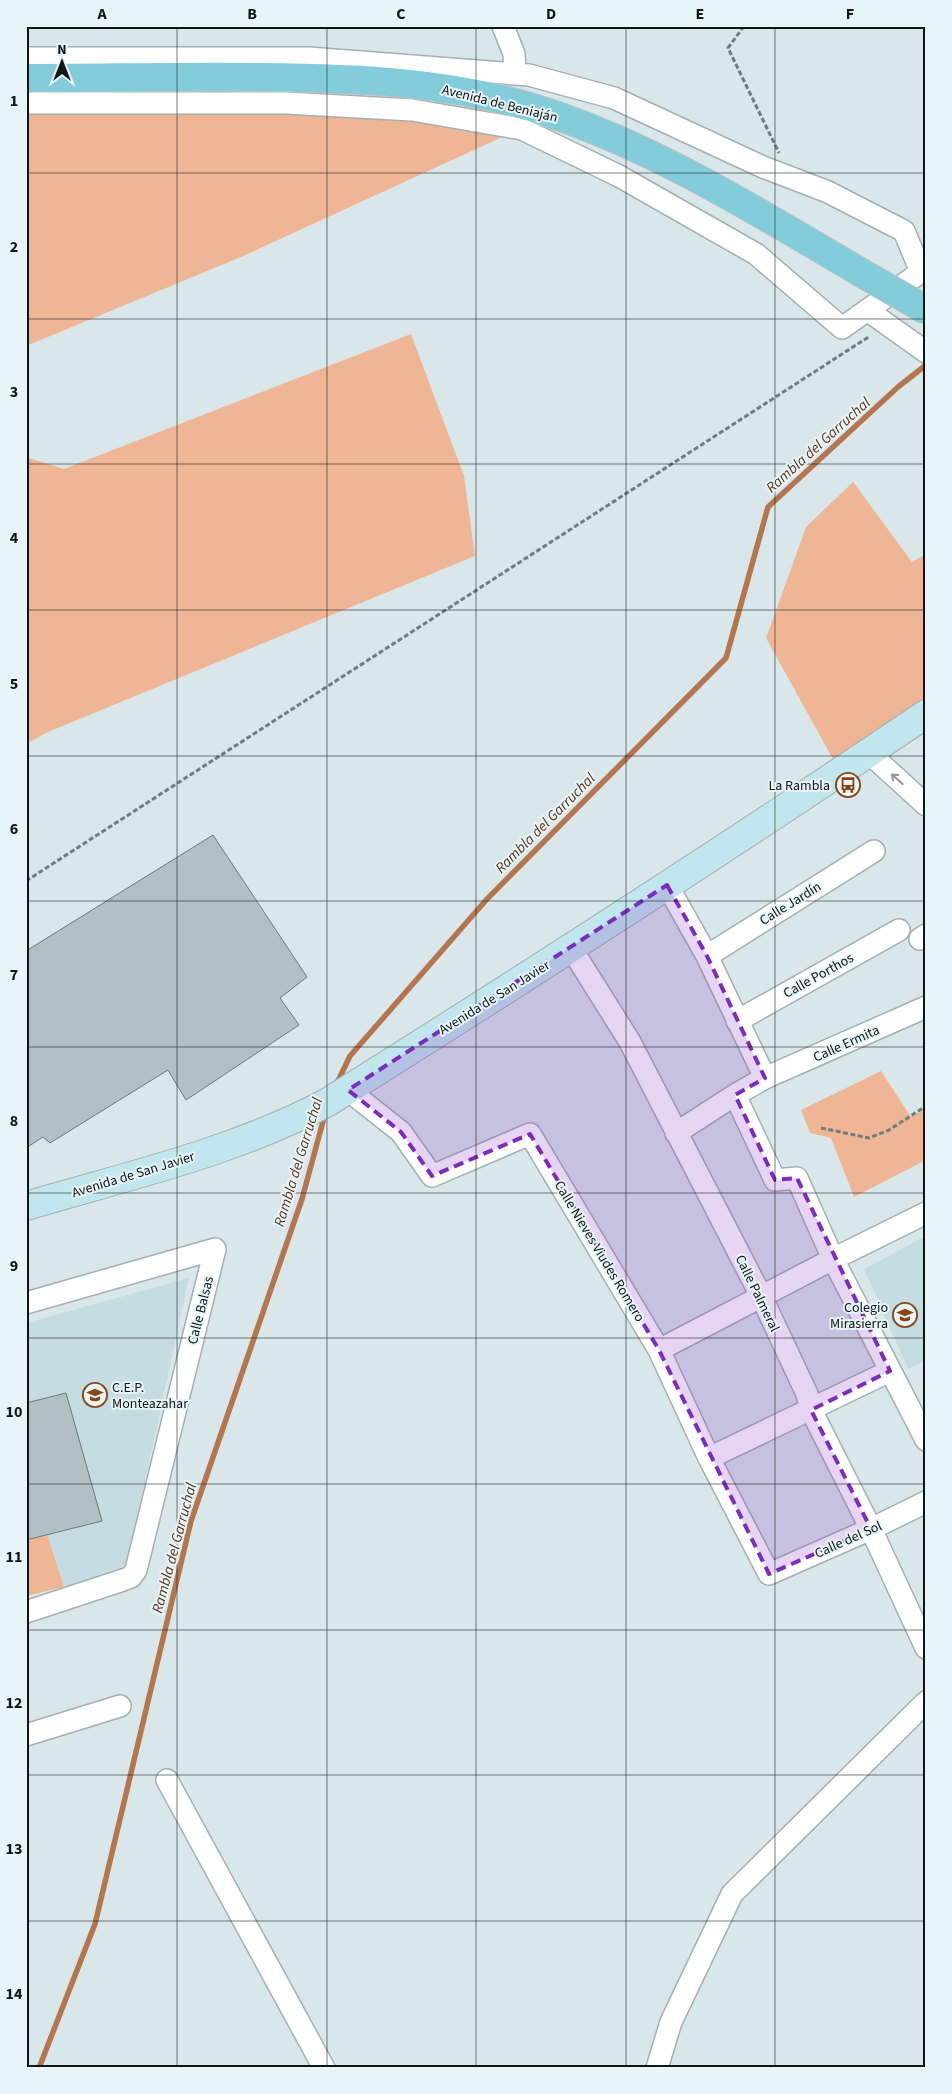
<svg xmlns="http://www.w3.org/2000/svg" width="952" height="2094" viewBox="0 0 952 2094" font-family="'Source Sans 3',sans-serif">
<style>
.built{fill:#c5dce2}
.green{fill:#eeb695}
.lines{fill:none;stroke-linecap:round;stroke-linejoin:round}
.stream{stroke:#b4764f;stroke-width:5.5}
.building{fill:#b3c0c3;stroke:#6b787a}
.street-casing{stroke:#a3b0b3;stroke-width:24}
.secondary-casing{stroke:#a3b0b3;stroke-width:30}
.primary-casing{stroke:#c1c2c2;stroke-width:30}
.path{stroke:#727b7d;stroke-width:3;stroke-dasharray:5 2.5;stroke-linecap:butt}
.street{stroke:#fff;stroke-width:21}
.secondary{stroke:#c1e6ed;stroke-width:28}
.primary{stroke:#83cdda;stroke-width:28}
.primary-bridge-casing{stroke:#c1c2c2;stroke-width:30;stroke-linecap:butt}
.primary-bridge{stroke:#83cdda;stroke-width:28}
.oneway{stroke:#939696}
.marked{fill:#7b2cbf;fill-opacity:0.2;stroke:#7b2cbf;stroke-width:4;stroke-dasharray:10 6;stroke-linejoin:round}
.grid{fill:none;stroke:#101516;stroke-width:1;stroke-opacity:0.55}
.labels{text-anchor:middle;stroke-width:4;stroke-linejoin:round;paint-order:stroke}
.street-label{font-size:14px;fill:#101516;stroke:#e7f5f8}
.poi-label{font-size:14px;fill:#101516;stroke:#e7f5f8;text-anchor:end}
.water-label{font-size:15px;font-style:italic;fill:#5d3214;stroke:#e7f5f8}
.neatline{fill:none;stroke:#101516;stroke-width:2}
.grid-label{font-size:16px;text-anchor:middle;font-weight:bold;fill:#101516}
</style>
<rect width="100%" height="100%" fill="#dae7ea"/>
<path class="built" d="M926 1236V1360L908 1369 864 1269Z
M189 1278 127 1565 64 1587 26 1468V1323Z"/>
<path class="green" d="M26 103H286L487 123 500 138 241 257 26 346Z
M411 334 464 476 475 556 48 732 26 744V457L64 469Z
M853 482 912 562 926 554V714L840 772 766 638 806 527Z
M881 1071 911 1117 926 1108V1160L854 1197 831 1138 810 1133 801 1110Z
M26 1468 64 1587 26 1596Z"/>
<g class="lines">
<path class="stream" d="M336 1085 350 1056 487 899 726 658 768 507 898 387 926 365
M39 2068 95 1924 191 1521 302 1199 325 1114"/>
</g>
<path class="building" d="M213 835 307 977 280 998 299 1025 186 1100 168 1070 50 1143 43 1137 26 1148V951Z
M66 1393 102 1521 26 1540V1403Z"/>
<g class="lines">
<defs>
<path id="street" d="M503 26 514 54 515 74
M26 58H309L529 75 614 98 763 167 828 192 904 231 921 272 842 328 756 254 619 176 522 129 412 110 286 103H26
M867 310 926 352
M869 753 926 805
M920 939 926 935
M571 948 630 1042 761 1296 807 1394 811 1410 871 1529 926 1648
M707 956 874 851
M737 1021 899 930
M765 1078 926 1007
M348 1090 401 1132 432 1176 530 1134 659 1350 709 1458 769 1574 871 1529 926 1502
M676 1133 735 1095
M926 1213 833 1259 926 1440
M26 1303 215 1249 136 1570 131 1577 123 1580 26 1612
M659 1350 833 1259 797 1178 775 1180 735 1095 765 1078 707 956 667 885
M709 1458 890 1371
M26 1735 120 1706
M167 1780 324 2068
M657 2068 671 2022 732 1894 926 1702"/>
<path id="secondary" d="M26 1206C127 1176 235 1152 328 1102 529 976 729 847 926 714"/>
<path id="primary" d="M26 78C104 78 182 76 260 77 355 78 451 81 543 111 656 148 758 212 860 272"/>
</defs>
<use href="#street" class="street-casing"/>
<use href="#secondary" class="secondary-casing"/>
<use href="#primary" class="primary-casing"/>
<path class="path" d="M744 26 728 48 779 153
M26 881 870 336
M821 1128 869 1138 889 1130 926 1106"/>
<use href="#street" class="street"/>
<use href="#secondary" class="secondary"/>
<use href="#primary" class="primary"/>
<defs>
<path id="primary-bridge" d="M860 272 926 310"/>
</defs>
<use href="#primary-bridge" class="primary-bridge-casing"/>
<use href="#primary-bridge" class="primary-bridge"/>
</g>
<defs><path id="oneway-shaft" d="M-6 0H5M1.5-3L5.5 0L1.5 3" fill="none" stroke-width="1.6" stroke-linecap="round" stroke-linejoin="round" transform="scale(1.25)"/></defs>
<use class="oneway" href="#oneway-shaft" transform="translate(897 779) rotate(-138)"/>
<path class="marked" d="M667 885 707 956 765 1078 735 1095 775 1180 797 1178 890 1371 811 1410 871 1529 769 1574 659 1350 530 1134 432 1176 401 1132 348 1090Z"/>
<path class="grid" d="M177 26V2068M327 26V2068M476 26V2068M626 26V2068M775 26V2068M26 173H926M26 319H926M26 464H926M26 610H926M26 756H926M26 901H926M26 1047H926M26 1193H926M26 1338H926M26 1484H926M26 1630H926M26 1775H926M26 1921H926"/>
<defs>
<symbol id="bus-ring" viewBox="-11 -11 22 22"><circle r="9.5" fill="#e7f5f8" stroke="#884614" stroke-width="1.5"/><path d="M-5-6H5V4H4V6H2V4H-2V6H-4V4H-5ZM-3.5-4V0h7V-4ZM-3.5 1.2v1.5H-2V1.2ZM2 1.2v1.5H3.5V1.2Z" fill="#884614"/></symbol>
<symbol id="school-ring" viewBox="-11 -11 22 22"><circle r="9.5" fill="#e7f5f8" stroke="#884614" stroke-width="1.5"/><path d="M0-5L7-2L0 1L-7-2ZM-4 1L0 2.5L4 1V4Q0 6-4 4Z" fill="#884614"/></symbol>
</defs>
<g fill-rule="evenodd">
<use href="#bus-ring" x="834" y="771" width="28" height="28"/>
<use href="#school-ring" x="891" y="1301" width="28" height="28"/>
<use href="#school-ring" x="81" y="1381" width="28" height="28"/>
</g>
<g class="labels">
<g class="street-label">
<text transform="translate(500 103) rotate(14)" y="5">Avenida de Beniaján</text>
<text transform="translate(790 903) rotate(-32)" y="5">Calle Jardín</text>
<text transform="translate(818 975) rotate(-29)" y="5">Calle Porthos</text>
<text transform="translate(494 997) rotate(-32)" y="5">Avenida de San Javier</text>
<text transform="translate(846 1043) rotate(-24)" y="5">Calle Ermita</text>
<text transform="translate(133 1174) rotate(-17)" y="5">Avenida de San Javier</text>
<text transform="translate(600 1251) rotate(59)" y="5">Calle Nieves Viudes Romero</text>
<text transform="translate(758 1293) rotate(64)" y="5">Calle Palmeral</text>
<text transform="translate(200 1310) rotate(-76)" y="5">Calle Balsas</text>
<text transform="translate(848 1539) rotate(-24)" y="5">Calle del Sol</text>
</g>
<g class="poi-label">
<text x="830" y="790">La Rambla</text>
<text x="888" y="1312">Colegio<tspan x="888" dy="16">Mirasierra</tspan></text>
<text x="112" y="1392" text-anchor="start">C.E.P.<tspan x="112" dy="16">Monteazahar</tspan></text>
</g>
<g class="water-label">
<text transform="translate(818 445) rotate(-42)" y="5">Rambla del Garruchal</text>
<text transform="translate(545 823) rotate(-45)" y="5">Rambla del Garruchal</text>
<text transform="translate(298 1162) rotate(-73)" y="5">Rambla del Garruchal</text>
<text transform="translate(174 1548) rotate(-75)" y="5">Rambla del Garruchal</text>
</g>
</g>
<rect width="952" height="2094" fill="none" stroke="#e7f5f8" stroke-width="55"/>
<g transform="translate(62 62)" stroke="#e7f5f8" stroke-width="4" paint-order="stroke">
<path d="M0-4L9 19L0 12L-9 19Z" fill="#101516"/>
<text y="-8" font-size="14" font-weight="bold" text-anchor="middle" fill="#101516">N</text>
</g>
<rect x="28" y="28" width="896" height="2038" class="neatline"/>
<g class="grid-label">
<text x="102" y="19">A</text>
<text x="252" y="19">B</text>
<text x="401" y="19">C</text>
<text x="551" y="19">D</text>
<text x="700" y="19">E</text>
<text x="850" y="19">F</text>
<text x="14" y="106">1</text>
<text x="14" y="252">2</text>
<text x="14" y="397">3</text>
<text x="14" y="543">4</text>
<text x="14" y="689">5</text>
<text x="14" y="834">6</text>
<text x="14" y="980">7</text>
<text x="14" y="1126">8</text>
<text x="14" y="1271">9</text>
<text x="14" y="1417">10</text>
<text x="14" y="1562">11</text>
<text x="14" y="1708">12</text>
<text x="14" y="1854">13</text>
<text x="14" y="1999">14</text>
</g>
</svg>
